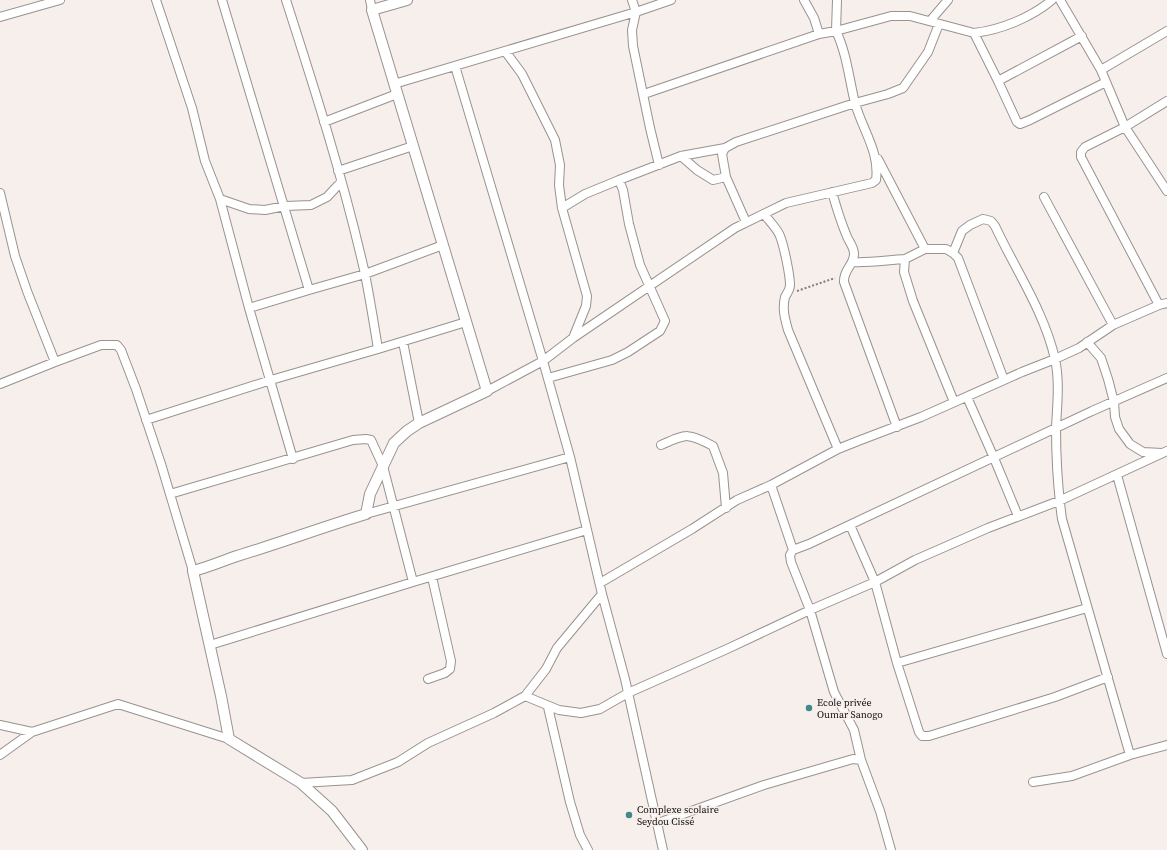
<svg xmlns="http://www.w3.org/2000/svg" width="1167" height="850" viewBox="0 0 1167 850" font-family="'Source Serif 4',serif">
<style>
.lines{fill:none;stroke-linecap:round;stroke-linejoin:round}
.minor-casing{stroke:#99928f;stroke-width:10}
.tertiary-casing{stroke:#99928f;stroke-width:12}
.path{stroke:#817d7a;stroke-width:2;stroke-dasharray:2 2;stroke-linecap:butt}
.minor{stroke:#fff;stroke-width:8}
.tertiary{stroke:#fff;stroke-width:10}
.poi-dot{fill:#408889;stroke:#f6efeb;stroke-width:1.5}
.labels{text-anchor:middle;stroke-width:3.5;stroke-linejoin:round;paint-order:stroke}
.poi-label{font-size:10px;fill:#0f0d0c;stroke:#f6efeb;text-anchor:start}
</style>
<rect width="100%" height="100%" fill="#f6efeb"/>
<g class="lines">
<defs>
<path id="minor" d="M156 0 192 108 205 161 220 199 249 209 265 210 285 206 311 205 327 197 341 182
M222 0 309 290 365 274 443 245
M370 0 372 10
M804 0 814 18 819 34 836 31 837 0
M1060 0 1101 70 1125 127 1167 191
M0 17 60 0
M930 21 948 0
M974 33 998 81 1017 122 1020 124 1030 120 1106 82
M505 51 522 74 555 140 560 165 559 185 562 208 587 296 586 306 573 338
M455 66 543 361 573 338 735 228 786 203 872 183 876 180C880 152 862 129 855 103 849 79 847 54 836 31L891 16H910L974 33C1001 30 1032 17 1052 0
M1101 70 1167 31
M998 81 1082 36
M394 84 636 12 632 0
M644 94 819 34
M324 122 397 94
M681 156 697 170 713 180 726 177 746 222
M878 159 925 249
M659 165 650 128 633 46 632 30 636 12 671 0
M338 171 413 146
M726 177 722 154 725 148 736 142 855 103 888 94 903 88 928 52 939 24
M619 180 681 156 725 148
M832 192C836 206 840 220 846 234 848 241 854 246 854 254 854 265 843 270 844 282L897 427
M0 193 15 256 27 291 55 362 101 345H117L121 350 136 389 161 464 193 571
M1044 197 1113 325
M220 199 249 308 293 459
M764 214C769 221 777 228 780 236 784 246 790 275 790 285 790 290 787 293 785 297 782 309 785 319 788 330L838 449
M953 253 962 231 970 225 983 219 991 221 995 226C1015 269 1044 311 1055 359 1060 382 1057 405 1056 428 1056 458 1058 490 1062 519L1130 755 1072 776 1033 782
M852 262C870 263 887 260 905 259
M1159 305 1081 157V152L1085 147 1125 127 1167 101
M249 308 309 290
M403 342 419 423
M1087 342 1101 358 1108 379 1114 402 1115 417 1119 429 1130 444 1143 452 1162 453
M378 349 466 322
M548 378 612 360 628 352 660 331 665 321 640 265 629 224 623 190 619 180 585 194 562 208
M0 384 55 362
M967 397 994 458 1018 516
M954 402 913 301 904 272 905 259 925 249H946L953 253 958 258 1004 380
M146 420 271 380 378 349C374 324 370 299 365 274 344 181 315 90 286 0
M661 445C686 434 688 432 713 446L723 473 726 508
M1117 475 1167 654
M771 485 793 550
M170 494 353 440 366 439 371 440 383 466 413 582
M366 514 570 457
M850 525 875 582 897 663 919 732 922 736H929L1055 697 1108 677
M600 583 692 529 737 500 771 485 838 449 858 441 921 417 1022 372 1055 359 1079 348 1113 325 1159 305 1167 303
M602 594 625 679 663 850
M210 645 413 582 587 530
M897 663 1087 608
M428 679 445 673 450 669 451 661 432 577
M525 696 559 710 581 713 600 709 628 693 727 649 810 610 875 582 915 560 988 528 1059 501 1167 451
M548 707 570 802 580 835 588 850
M0 725 32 732 118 704 229 739
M0 755 32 732
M1130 755 1167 745
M861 760 854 730 834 692 810 610 791 562 790 555 793 550 809 544 1092 411 1167 378
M301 783 352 780 398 762 428 743 494 713 525 696 546 669 557 648 602 594 570 457 543 361 487 391
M658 823 764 785 853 759 861 760 880 811 891 850"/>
<path id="tertiary" d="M362 850 332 811 301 783 229 739 221 696 193 571C209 567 222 561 237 556 280 543 323 527 366 514L370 494 394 443 407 431 419 423 487 391 372 10 407 0"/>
</defs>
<use href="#minor" class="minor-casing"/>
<use href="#tertiary" class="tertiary-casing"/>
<path class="path" d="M797 291 835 278"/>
<use href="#minor" class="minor"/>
<use href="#tertiary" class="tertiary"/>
</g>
<g class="poi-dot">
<circle cx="809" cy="708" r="4"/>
<circle cx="629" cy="815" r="4"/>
</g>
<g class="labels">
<g class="poi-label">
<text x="817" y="706">Ecole privée<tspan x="817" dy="12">Oumar Sanogo</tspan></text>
<text x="637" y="813">Complexe scolaire<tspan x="637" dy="12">Seydou Cissé</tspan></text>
</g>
</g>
</svg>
